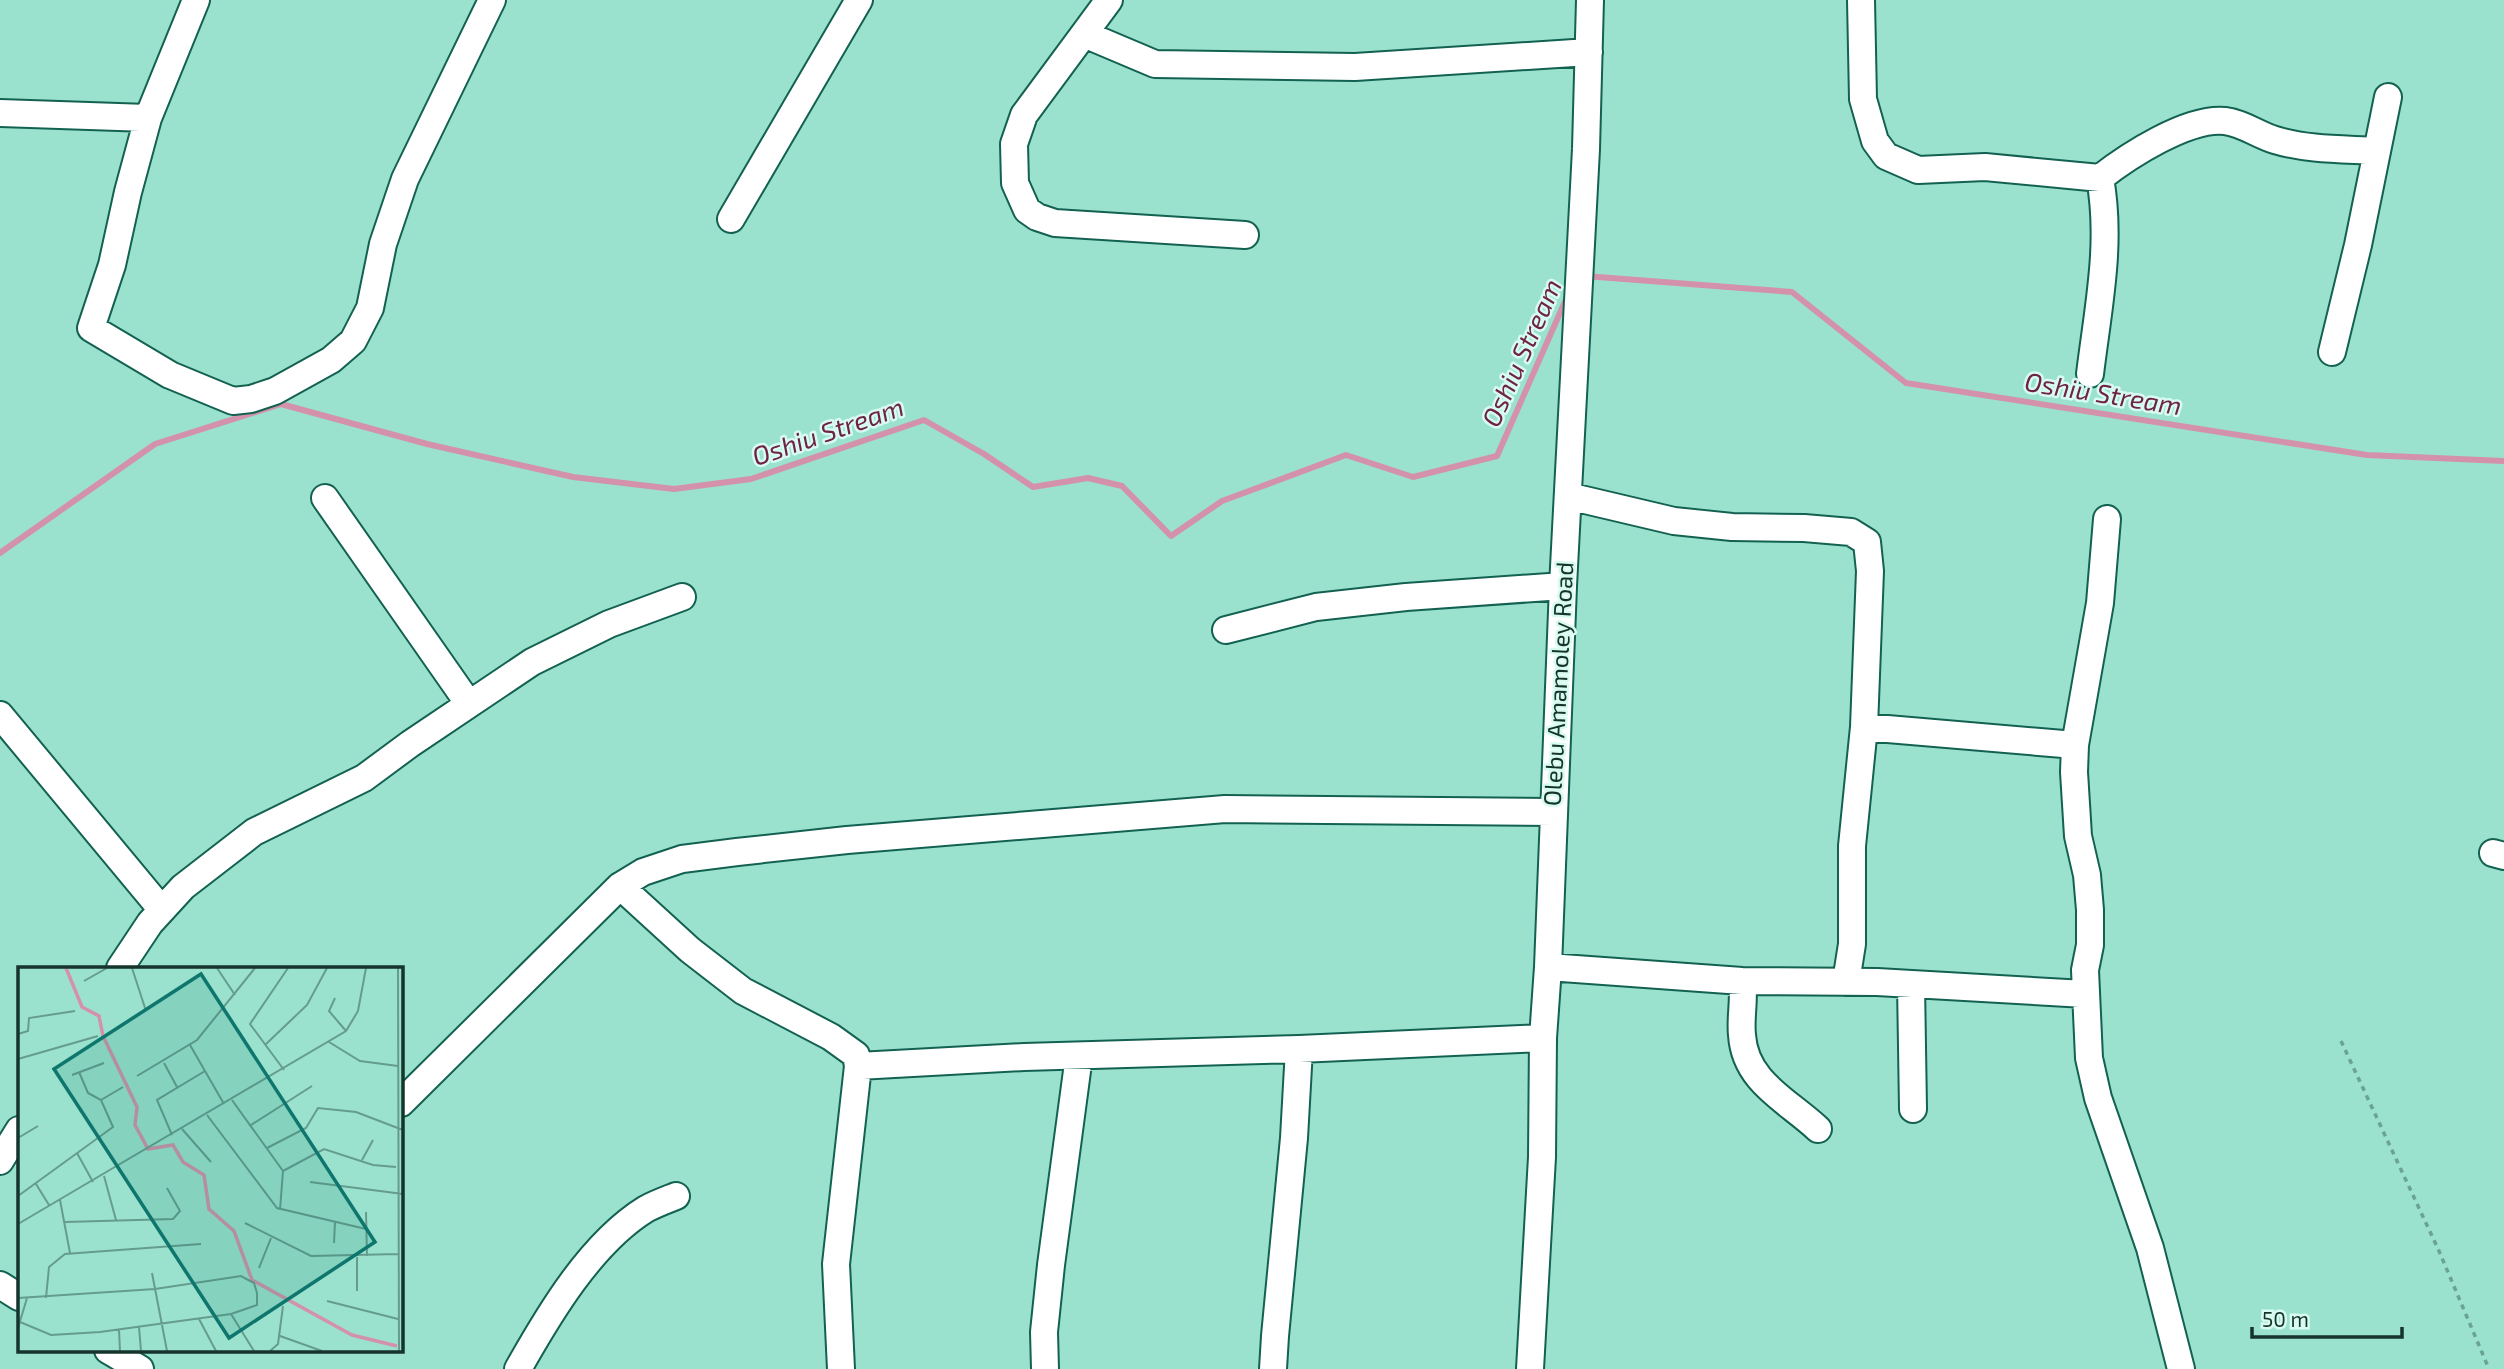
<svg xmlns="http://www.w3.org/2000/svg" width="2504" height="1369" viewBox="0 0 2504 1369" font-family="'Exo 2',sans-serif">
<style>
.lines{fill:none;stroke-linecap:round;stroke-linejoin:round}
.stream{stroke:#d392aa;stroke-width:6}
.minor-casing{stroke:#136151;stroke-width:30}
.path{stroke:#6aa393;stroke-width:3.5;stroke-dasharray:5 5;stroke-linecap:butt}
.minor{stroke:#fff;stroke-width:26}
.labels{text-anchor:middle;stroke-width:5;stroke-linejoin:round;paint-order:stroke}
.street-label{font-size:24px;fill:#16342c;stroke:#d8fbf0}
.water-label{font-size:26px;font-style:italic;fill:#6f2246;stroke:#d8fbf0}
.inset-river{fill:none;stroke:#d392aa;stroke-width:3.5}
.inset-road{fill:none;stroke:#659c8d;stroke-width:2}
.view{fill:#0f766e;fill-opacity:0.15;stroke:#0f766e;stroke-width:3.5}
.inset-edge{fill:none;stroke:#16342c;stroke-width:3.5}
</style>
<rect width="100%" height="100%" fill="#9ae2ce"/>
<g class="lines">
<path class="stream" d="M1585 276 1792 292 1906 383 2367 455 2504 461
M0 553 155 444 281 404 427 444 573 477 674 489 751 479 924 420 984 454 1033 487 1088 478 1122 486 1171 536 1222 501 1346 455 1413 477 1497 456 1567 297"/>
<defs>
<path id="minor" d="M196 0 148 118 128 192 112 265 91 328 170 375 233 401 251 399 275 391 331 360 353 341 370 308 383 244 405 179 492 0
M1109 0 1024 115 1014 144 1015 183 1027 210 1037 217 1055 223 1245 235
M1861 0 1863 99 1875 141 1886 156 1918 170 1985 167 2100 178C2128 156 2188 117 2225 121 2243 123 2258 135 2275 140 2308 150 2344 149 2377 151
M1084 34 1155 64 1355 67 1589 52
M0 113 148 118
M731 219 859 0
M2332 352 2358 245 2388 97
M2090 374C2098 308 2112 244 2100 178
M1568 496 1674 521 1732 527 1804 528 1851 532 1867 542 1870 571 1864 727 1852 846V944L1846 982
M325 498 469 704
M2107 519 2100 603 2075 745 2074 772 2078 836 2087 875 2090 910V945L2085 970 2089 1058 2098 1098 2150 1248 2181 1369
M1226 630 1316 607 1406 597 1563 586
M0 715 162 910
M1864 727 2075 745
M2493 853 2504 856
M620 886 690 950 743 991 831 1037 856 1055 858 1066 836 1264 841 1369
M1548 967 1742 981 1877 982 2085 994
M120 968 150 923 183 887 254 832 364 778 410 744 532 662 609 624 682 597
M1742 981C1745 999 1740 1017 1742 1035 1745 1082 1787 1100 1818 1129
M1911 984 1913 1109
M858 1066 1024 1057 1299 1049 1543 1038
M401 1103 620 886 643 872 682 859 737 852 847 840 1225 809 1553 812
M0 1161 19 1130
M0 1285 19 1297
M108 1350 140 1369
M518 1369C549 1314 591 1243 646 1209 655 1204 666 1200 676 1196
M1045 1369 1044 1332 1051 1265 1079 1056
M1273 1369 1275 1336 1294 1138 1299 1049
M1530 1369 1542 1157 1543 1038 1548 967 1563 586 1586 149 1590 0"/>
</defs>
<use href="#minor" class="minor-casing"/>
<path class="path" d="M2341 1041 2439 1251 2489 1369"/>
<use href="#minor" class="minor"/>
</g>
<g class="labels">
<g class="street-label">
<text transform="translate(1559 684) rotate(-87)" y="8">Olebu Amamoley Road</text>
</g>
<g class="water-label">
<text transform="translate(1522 353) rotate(-66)" y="9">Oshiu Stream</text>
<text transform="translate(2103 394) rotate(9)" y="9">Oshiu Stream</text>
<text transform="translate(828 432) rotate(-19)" y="9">Oshiu Stream</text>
</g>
</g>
<g transform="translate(18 967)">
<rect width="385" height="385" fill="#9ae2ce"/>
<path class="inset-river" d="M48 1 64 40 81 49 85 69 119 140 117 158 130 182 155 178 165 195 186 208 191 242 216 264 234 313 334 368 379 379"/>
<path class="inset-road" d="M114 1 128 44M199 1 217 28M380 1 381 384M66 14 89 1M317 31 311 44 328 64M0 67 10 64 11 51 57 44M311 75 342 94 380 99M172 78 206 137M247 78 289 38 309 1M0 92 80 69M146 96 159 120M266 103 232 57 270 1M54 108 86 96M119 109 179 73 237 1M83 133 105 120M214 133 265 204 262 243M189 148 259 241 348 262M233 158 294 119M164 162 193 195M154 168 139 133 187 104M0 171 20 159M249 181 288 161 300 141 338 145 385 163M59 186 75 215M344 193 355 173M265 204 306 182 355 198 378 200M86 209 98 253M292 215 385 227M18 217 31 238M0 229 95 160 83 133 70 126 61 105M42 233 52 286M348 245 349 289M47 255 155 252 162 244 149 221M227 256 293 289 380 287M0 257 328 64 340 44 348 1M316 276 317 255M339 290V324M241 301 253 271M134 306 149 384M0 331 137 322 223 309 236 316 239 326V338L213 347 82 365 33 368 2 355M28 331 31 300 47 287 183 277M309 334 380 352M213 347 236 384M181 352 198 384M121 360 123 384M0 361 9 331M101 363 102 384M262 369 304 384M252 384 260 377 265 339"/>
<path class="view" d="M183 7 357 275 211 371 36 102Z"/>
<rect width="385" height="385" class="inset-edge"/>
</g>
<path d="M2252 1327v10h150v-10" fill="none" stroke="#16342c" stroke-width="3.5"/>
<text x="2262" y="1327" font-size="21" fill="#16342c" stroke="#d8fbf0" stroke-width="5" paint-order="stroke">50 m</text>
</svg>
